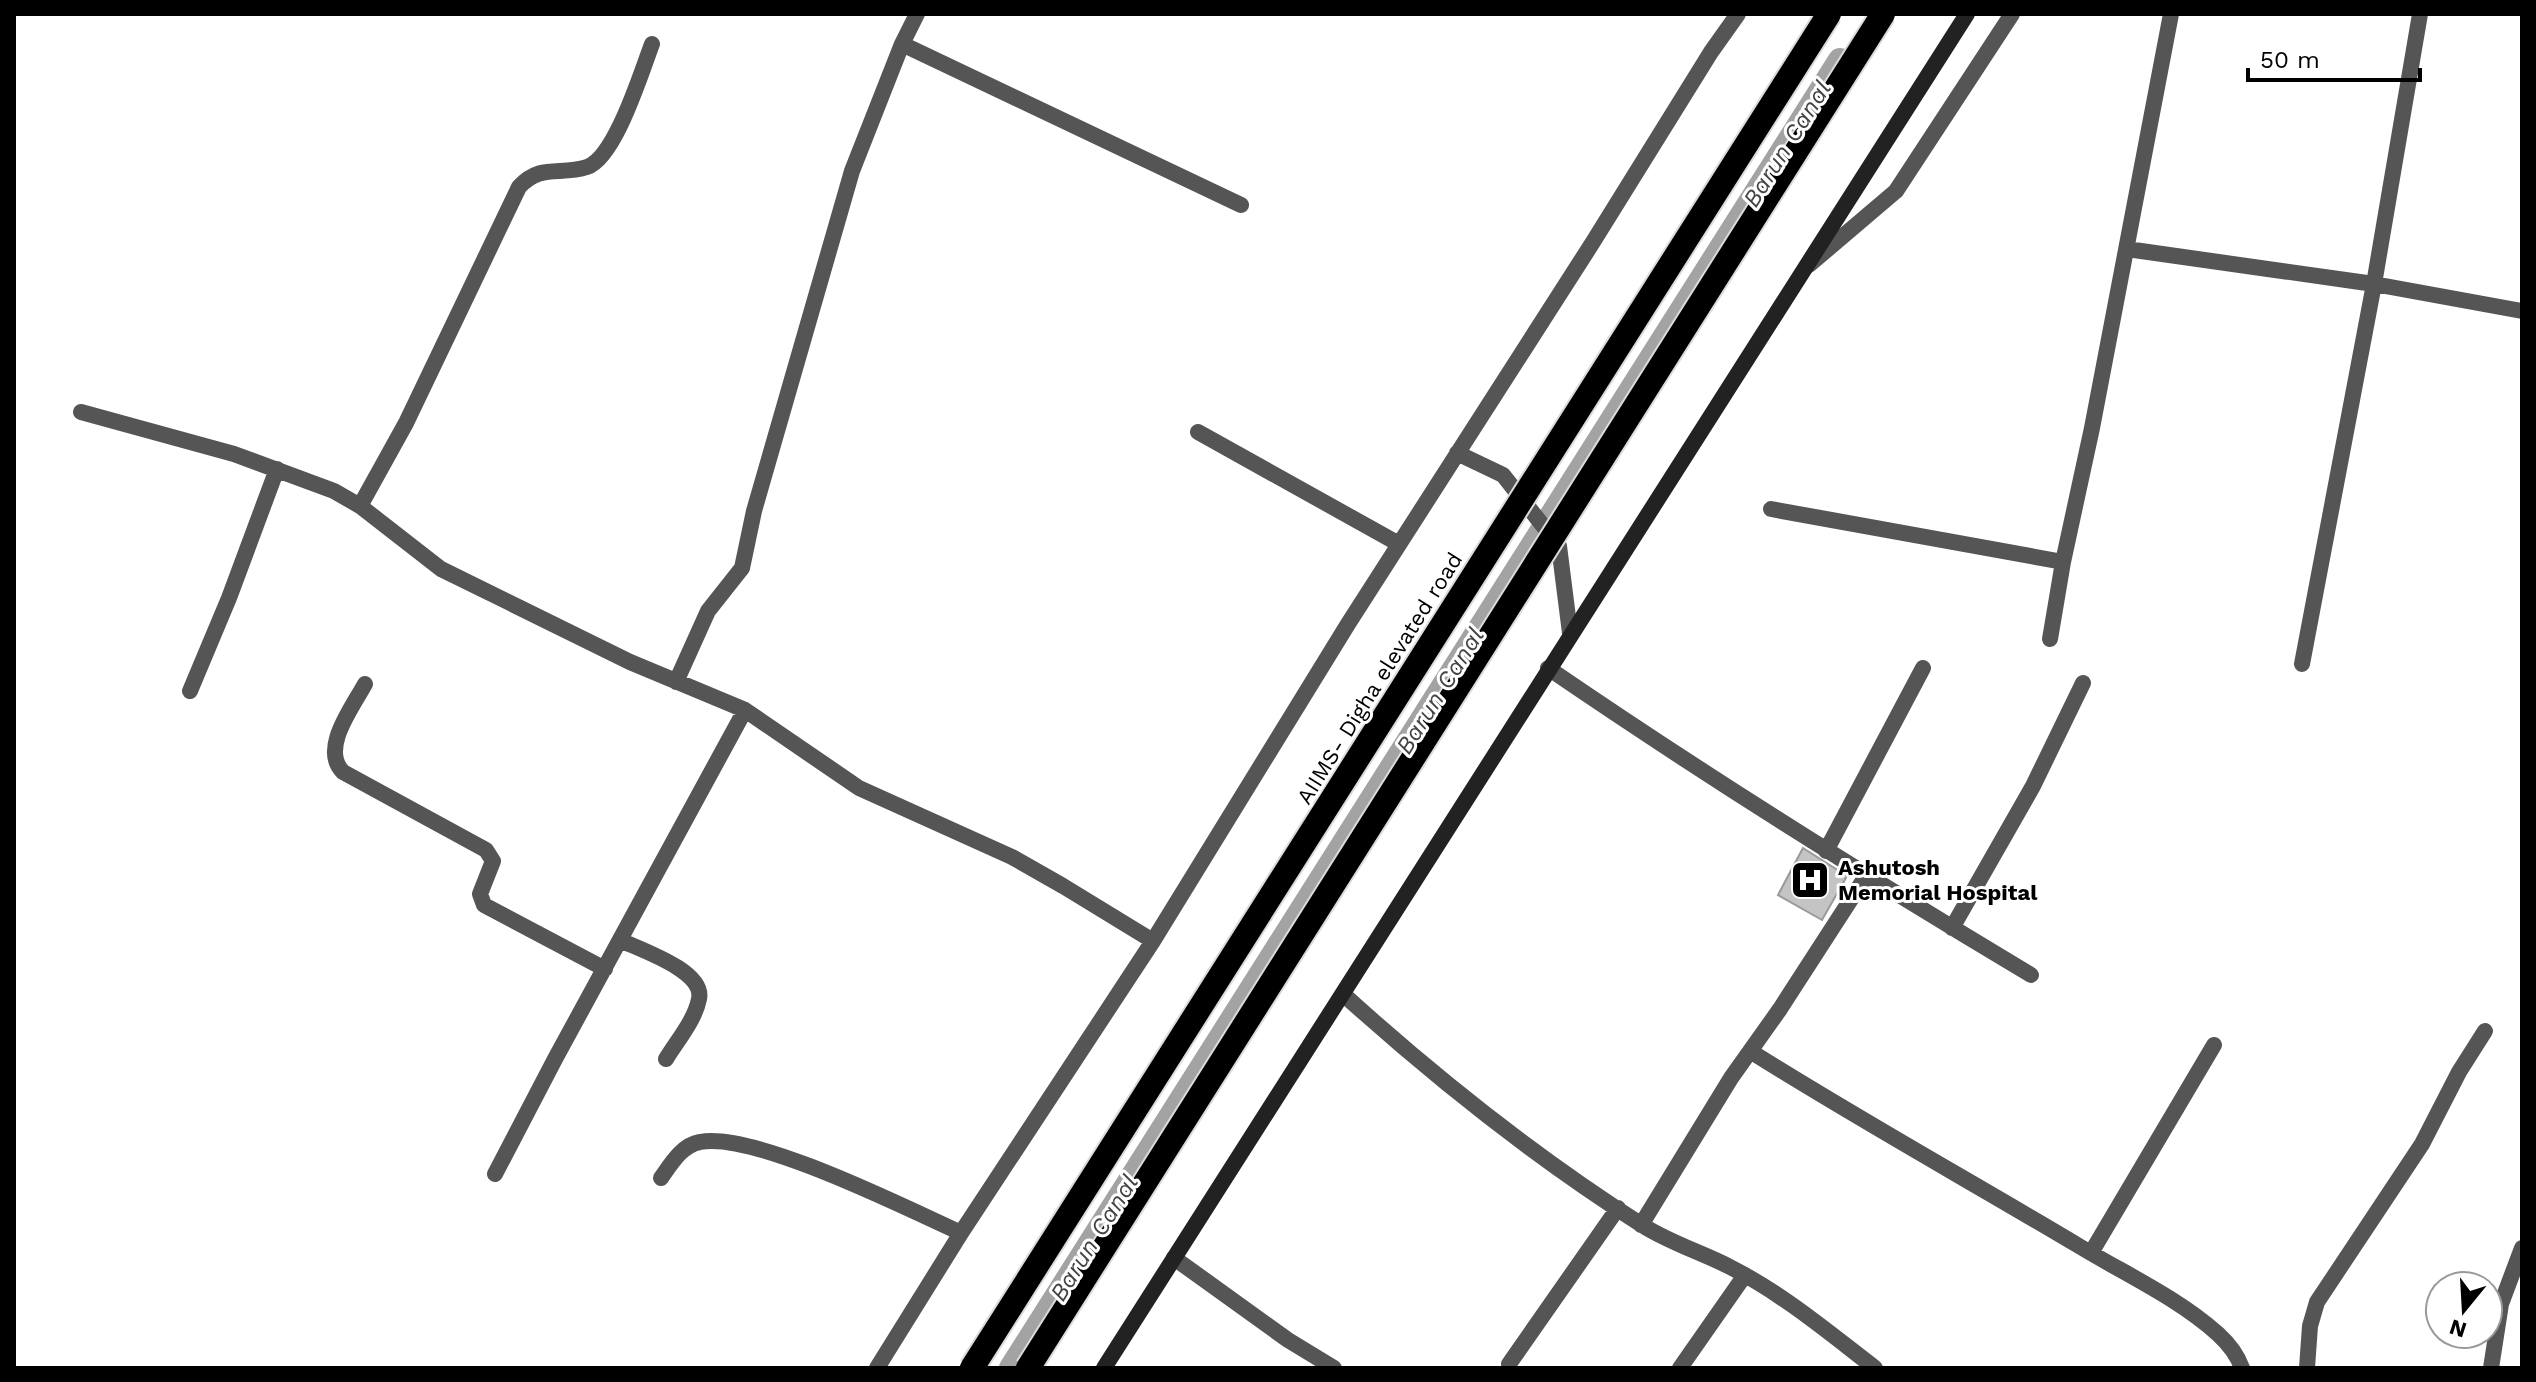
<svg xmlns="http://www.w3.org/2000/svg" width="2536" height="1382" viewBox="0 0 2536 1382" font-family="'Work Sans',sans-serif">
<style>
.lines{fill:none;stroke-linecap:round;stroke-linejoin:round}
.canal{stroke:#a3a3a3;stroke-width:24}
.building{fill:#c4c4c4;stroke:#999;stroke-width:2}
.street{stroke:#555;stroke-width:16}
.secondary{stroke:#222;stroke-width:16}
.highway-bridge-casing{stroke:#dbdbdb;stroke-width:28;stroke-linecap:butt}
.highway-bridge{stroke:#000;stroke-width:24}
.labels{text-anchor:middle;stroke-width:6;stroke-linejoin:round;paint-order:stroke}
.street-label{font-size:22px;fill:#000;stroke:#fff}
.poi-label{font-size:22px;font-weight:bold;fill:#000;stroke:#fff;text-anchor:start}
.water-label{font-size:24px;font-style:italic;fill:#444;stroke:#fff}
</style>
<rect width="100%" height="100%" fill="#fff"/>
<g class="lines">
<path class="canal" d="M1011 1368 1840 60"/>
</g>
<path class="building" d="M1803 848 1847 876 1822 920 1778 895Z"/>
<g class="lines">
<path class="street" d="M902 44 1241 205
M2127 249 2374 284 2522 311
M1809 265 1896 191 2012 14
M81 412 234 454 334 491 360 506 441 569 630 662 745 710 859 788 1012 857 1063 886 1153 941
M1198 432 1399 544
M1457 453 1503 475 1559 546 1570 633
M360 506 406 423 519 187C541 163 560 176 587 167 615 158 641 73 652 44
M1771 509 2063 562
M2050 639 2063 562 2092 428 2171 14
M2302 664 2374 284 2420 14
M1548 668C1706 776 1867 877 2031 975
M676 682 708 611 742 568 754 511 852 171 902 44 917 14
M365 684C352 708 320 749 343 772L486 850 493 861 480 894 484 905 605 969
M190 691 229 598 277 469
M1826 851 1923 668
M1952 928 2033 786 2083 683
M620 940C641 950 705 971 699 999 695 1020 677 1041 666 1059
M1343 994C1437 1079 1535 1157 1642 1225 1670 1243 1701 1252 1730 1267 1783 1294 1828 1332 1875 1368
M1750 1051C1858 1119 1970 1181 2079 1246 2125 1274 2178 1298 2218 1334 2229 1344 2237 1354 2242 1368
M495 1174 555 1059 745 710
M661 1178C671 1164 682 1145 700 1142 753 1131 908 1209 961 1233
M1641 1225 1731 1078 1780 1009 1866 876
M2091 1253 2214 1045
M1174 1258 1288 1340 1334 1368
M1509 1364 1618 1208
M877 1368 961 1233 1153 941 1348 624 1593 242 1711 52 1738 14
M1680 1368 1745 1275
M2307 1368 2310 1326 2317 1302 2422 1144 2459 1072 2485 1031
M2491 1368 2501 1304 2522 1248"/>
<path class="secondary" d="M1104 1368 1967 14"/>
<defs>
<path id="highway-bridge" d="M972 1368 1829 14
M1028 1368 1883 14"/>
</defs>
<use href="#highway-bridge" class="highway-bridge-casing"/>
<use href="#highway-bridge" class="highway-bridge"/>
</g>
<defs>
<symbol id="hospital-square" viewBox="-11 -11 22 22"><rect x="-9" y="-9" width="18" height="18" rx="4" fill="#000" stroke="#fff"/><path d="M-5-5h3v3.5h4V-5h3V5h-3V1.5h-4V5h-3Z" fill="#fff"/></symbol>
</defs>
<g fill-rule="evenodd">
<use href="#hospital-square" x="1788" y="858" width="44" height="44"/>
</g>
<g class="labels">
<g class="street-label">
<text transform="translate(1379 678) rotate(-58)" y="8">AIIMS- Digha elevated road</text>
</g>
<g class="poi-label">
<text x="1838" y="875">Ashutosh<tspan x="1838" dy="25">Memorial Hospital</tspan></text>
</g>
<g class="water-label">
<text transform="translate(1787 144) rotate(-58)" y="8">Barun Canal</text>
<text transform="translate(1440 691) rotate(-58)" y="8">Barun Canal</text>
<text transform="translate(1094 1238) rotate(-58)" y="8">Barun Canal</text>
</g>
</g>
<rect width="2536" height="1382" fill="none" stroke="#000000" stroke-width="32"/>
<g transform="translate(2464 1310) rotate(198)"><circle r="38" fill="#ffffff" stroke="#999999" stroke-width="2"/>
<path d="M0-6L14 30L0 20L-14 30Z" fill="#000000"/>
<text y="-12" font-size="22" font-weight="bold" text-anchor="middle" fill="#000000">N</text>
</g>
<path d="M2248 68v12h172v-12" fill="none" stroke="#000000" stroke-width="4"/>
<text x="2260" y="68" font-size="24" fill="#000000" stroke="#ffffff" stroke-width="6" paint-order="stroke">50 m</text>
</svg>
